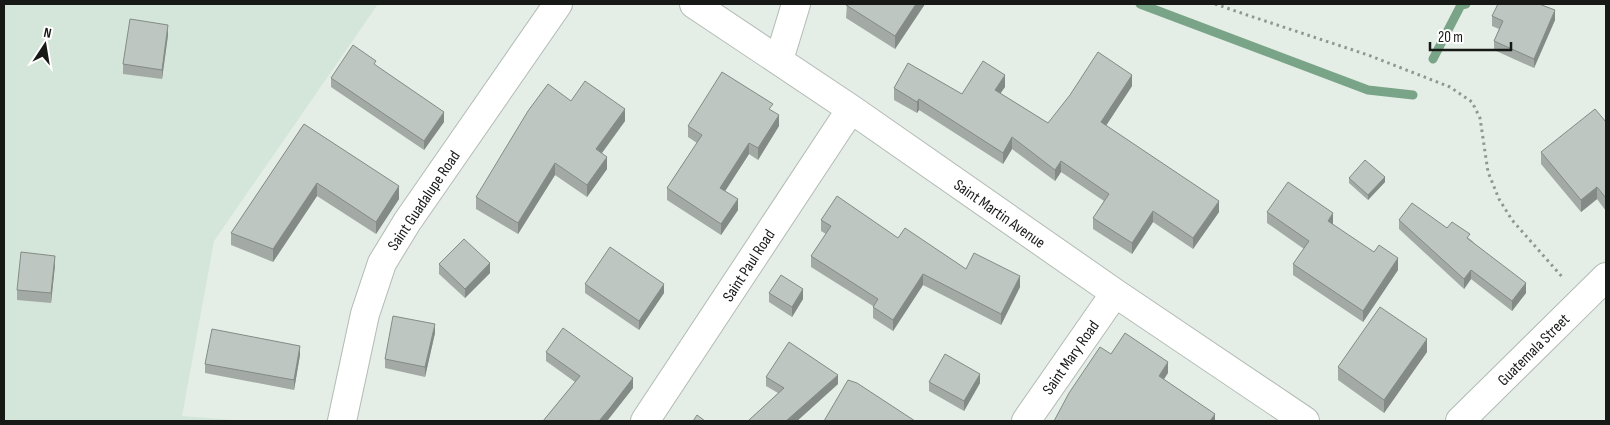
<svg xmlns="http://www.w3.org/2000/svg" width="1610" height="425" viewBox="0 0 1610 425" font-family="'Sofia Sans Condensed',sans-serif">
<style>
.built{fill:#d4e5d9}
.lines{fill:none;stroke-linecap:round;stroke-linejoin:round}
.stream{stroke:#7aa487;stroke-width:9}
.minor-casing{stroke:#b2bbb4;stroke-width:30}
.path{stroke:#909691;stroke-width:3;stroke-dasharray:2.5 4;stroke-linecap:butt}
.minor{stroke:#fff;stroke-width:28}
.wall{fill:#a3aaa5}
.shaded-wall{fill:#848b86}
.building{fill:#bdc6c0;stroke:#848b86}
.labels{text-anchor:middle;stroke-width:5;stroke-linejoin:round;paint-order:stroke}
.street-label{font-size:16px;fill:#161916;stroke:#fff}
</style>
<rect width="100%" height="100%" fill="#e4ede6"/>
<path class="built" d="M4 4H378L214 241 182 416 247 421H4Z"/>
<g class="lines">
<path class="stream" d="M1140 4 1368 90 1413 95
M1433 59 1461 5 1466 4"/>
<defs>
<path id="minor" d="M694 4 851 109 1115 293 1305 421
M779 60 796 4
M342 421 365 314 382 263 407 222 558 4
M645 421 851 109
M1026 421 1115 293
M1460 421 1606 277"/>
</defs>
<use href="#minor" class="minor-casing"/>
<path class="path" d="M1215 4 1247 15 1368 55 1450 87 1472 102 1480 118 1488 172 1499 199 1512 220 1564 279"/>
<use href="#minor" class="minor"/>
</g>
<path class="wall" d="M847 4H925L895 49 846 18Z
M1492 16 1555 20 1534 68 1494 50V41L1499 29 1492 26Z
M168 35 162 79 123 74V64Z
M376 66 444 122 424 150 331 87V78Z
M1132 86 1106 126 1219 212 1193 249 1153 222 1132 254 1093 229V218L1104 201 1061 172 1055 181 1012 149 1003 164 919 110 917 113 894 100V88L962 94 1005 87 1000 93 1048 123Z
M571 101 625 121 602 153 607 169 587 197 555 175 518 234 476 209V197Z
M773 111 779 126 758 160 749 154 725 191 738 210 721 235 667 200V188L697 143 688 137V126Z
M1606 122V211L1597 199 1581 212 1541 164V152Z
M304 124 399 199 376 234 317 196 273 262 231 245V233Z
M1349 178 1385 182 1368 200 1349 183Z
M1267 212 1333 225 1398 270 1363 322 1293 275V264L1304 249 1267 223Z
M821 220 898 238 966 269 1020 287 1001 325 923 285 893 331 873 318V306L811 267V256L826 234 821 231Z
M1399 220 1447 228 1470 239 1526 293 1512 311 1471 279 1464 289 1399 229Z
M439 264 490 273 465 298 439 274Z
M55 265 51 303 17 300V290Z
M585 284 664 293 639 330 585 293Z
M769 293 803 299 792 317 769 302Z
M435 333 425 377 385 368V359Z
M546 352 633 388 607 421H543L575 382 546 361Z
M1427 352 1384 413 1338 380V367Z
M300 355 294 390 205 373V364Z
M766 377 838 384 797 421H748L778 393 766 386Z
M929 382 980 383 964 411 929 391Z"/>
<path class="shaded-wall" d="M916 4H925L895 49V36Z
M1555 10V20L1534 68V59Z
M168 25V35L162 79V70Z
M1005 75V87L995 101V90Z
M1132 75V86L1101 133V122Z
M919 99V110L917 113V102Z
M625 109V121L596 161V149Z
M444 112V122L424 150V141Z
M779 115V126L758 160V148Z
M1012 137V149L1003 164V153Z
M749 143V154L720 199V188Z
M607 157V169L587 197V185Z
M1061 161V172L1055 181V170Z
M555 163V175L518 234V223Z
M1385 177V182L1368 200V195Z
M317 183V196L273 262V249Z
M399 186V199L376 234V222Z
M1597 187V199L1581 212V200Z
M738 199V210L721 235V224Z
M1219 201V212L1193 249V238Z
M1153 211V222L1132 254V243Z
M1333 213V225L1328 221Z
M55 256V265L51 303V293Z
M1398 258V270L1363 322V311Z
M490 263V273L465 298V289Z
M1471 270V279L1464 289V279Z
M923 274V285L893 331V320Z
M1020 276V287L1001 325V314Z
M1526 283V293L1512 311V301Z
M664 284V293L639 330V321Z
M803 289V299L792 317V307Z
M435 324V333L425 377V367Z
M1427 339V352L1384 413V400Z
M300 346V355L294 390V380Z
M1168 362V373L1159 387V376Z
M980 374V383L964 411V401Z
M838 375V384L797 421H786Z
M633 378V388L607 421H599Z
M1215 414V421H1210Z"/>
<path class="building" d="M847 4H916L895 36 846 5Z
M1498 4H1539L1555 10 1534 59 1494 41 1503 21 1492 16Z
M130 19 168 25 162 70 123 64Z
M353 45 376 61 374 64 444 112 424 141 331 78Z
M1098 52 1132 75 1101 122 1219 201 1193 238 1153 211 1132 243 1093 218 1109 194 1061 161 1055 170 1012 137 1003 153 919 99 917 102 894 88 908 63 962 94 983 61 1005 75 995 90 1048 123 1070 95Z
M722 72 773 104 769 109 779 115 758 148 749 143 720 188 738 199 721 224 667 188 702 135 688 126Z
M585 81 625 109 596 149 607 157 587 185 555 163 518 223 476 197 528 111 548 84 571 101Z
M1595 109 1606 122V198L1597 187 1581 200 1541 152Z
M304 124 399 186 376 222 317 183 273 249 231 233Z
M1365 160 1385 177 1368 195 1349 178Z
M1288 182 1333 213 1328 221 1374 252 1379 245 1398 258 1363 311 1293 264 1309 241 1267 212Z
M837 196 898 238 905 228 966 269 974 253 1020 276 1001 314 923 274 893 320 873 307 878 299 811 256 831 226 821 220Z
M1412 203 1447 228 1452 222 1470 234 1467 238 1526 283 1512 301 1471 270 1464 279 1399 220Z
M464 239 490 263 465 289 439 264Z
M610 247 664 284 639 321 585 284Z
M21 252 55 256 51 293 17 290Z
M781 275 803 289 792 307 769 293Z
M1380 307 1427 339 1384 400 1338 367Z
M393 316 435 324 425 367 385 359Z
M563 328 633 378 610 408 599 421H543L580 376 546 352Z
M212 329 300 346 294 380 205 364Z
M1125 333 1168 362 1159 376 1215 414 1210 421H1054L1069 393 1100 347 1111 354Z
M789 342 838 375 786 421H748L784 388 766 377Z
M945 354 980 374 964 401 929 382Z
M848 380 857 383 915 421H824Z
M697 415 705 421H693Z"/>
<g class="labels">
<g class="street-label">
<text transform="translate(423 200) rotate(-56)" y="6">Saint Guadalupe Road</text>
<text transform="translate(1000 213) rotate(35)" y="6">Saint Martin Avenue</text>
<text transform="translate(748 265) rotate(-57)" y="6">Saint Paul Road</text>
<text transform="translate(1533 349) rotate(-45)" y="6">Guatemala Street</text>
<text transform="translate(1070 357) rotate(-55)" y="6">Saint Mary Road</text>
</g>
</g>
<rect width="1610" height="425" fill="none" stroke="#161916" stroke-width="10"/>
<g transform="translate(45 45) rotate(12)" stroke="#ffffff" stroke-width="4" paint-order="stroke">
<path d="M0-4L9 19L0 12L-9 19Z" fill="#161916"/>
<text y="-8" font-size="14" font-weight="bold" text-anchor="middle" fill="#161916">N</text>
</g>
<path d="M1430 42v8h81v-8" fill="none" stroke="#161916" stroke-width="2.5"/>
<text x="1438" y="42" font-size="15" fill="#161916" stroke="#ffffff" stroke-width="4" paint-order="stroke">20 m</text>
</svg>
